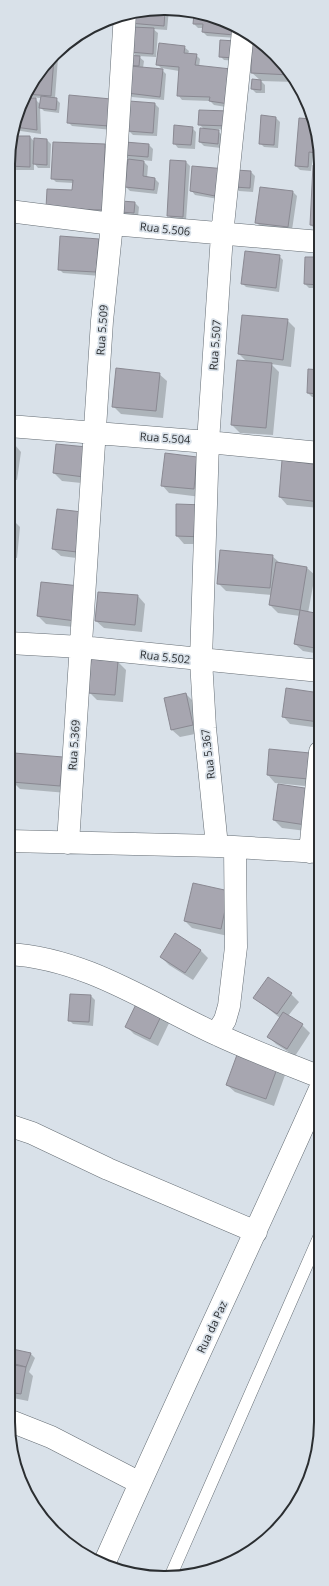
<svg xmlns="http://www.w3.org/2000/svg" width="329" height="1586" viewBox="0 0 329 1586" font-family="'Open Sans',sans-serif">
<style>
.shadow{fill:#0003}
.building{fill:#a7a6b0;stroke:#8a8992}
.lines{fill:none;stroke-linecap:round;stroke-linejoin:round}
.lane-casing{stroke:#656d74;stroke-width:13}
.street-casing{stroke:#656d74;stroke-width:23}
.lane{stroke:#fff;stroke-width:12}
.street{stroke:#fff;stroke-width:22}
.labels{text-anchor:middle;stroke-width:3.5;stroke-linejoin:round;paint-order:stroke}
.street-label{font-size:11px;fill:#2b2e31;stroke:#d9e1e9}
.rim{fill:none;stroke:#2b2e31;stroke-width:2}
</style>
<rect width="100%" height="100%" fill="#d9e1e9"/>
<path class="shadow" d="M183 9 234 24 238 27 237 38 207 36 203 32 204 28H198L194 24 195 17 187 16 183 12Z
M169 10 167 30 153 29 158 33 156 57 138 56 144 61 143 68 162 70 166 74 164 100 132 97 128 93 131 69 137 57 131 51V13Z
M109 21 108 27 98 26Z
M236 42 239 61 224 60 220 56Z
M253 42H259L275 54 295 82 261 81 265 85V93H256L252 89 260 80 252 73Z
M184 47 189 51 188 54 196 55 200 59 199 67 232 108 214 105 210 101 182 100 178 95 179 71 161 68 157 64Z
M56 56 58 58 55 98 60 103 59 113 44 111 40 107 41 134 14 130 25 99H34V98L41 105V98L25 97 29 86Z
M305 95 309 109 302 105Z
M111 100 112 130 72 126 68 122Z
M155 104 159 108 157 136 133 135 129 131Z
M199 111 233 130 211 129V130L218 131 222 135 221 148 204 146 200 142 204 129 199 124Z
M262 116 276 118 280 122 278 148 264 147 260 143Z
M300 119 311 120 321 154V157L313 156 311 171 300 170 296 166Z
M192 128 196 132 195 149 178 148 174 143Z
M12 137H30L35 142V139L47 140 51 144 50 168H38L34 163V170H9V144Z
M104 145 108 149 104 214 106 148H104L102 214 51 211 73 192V183L56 182 52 178Z
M149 145 153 149 152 161 142 160 148 166 147 178 155 179 159 183 157 194 130 191 126 187 129 159 124 155Z
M186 162 190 166 186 220 172 219 168 215Z
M321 166V230L315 229 311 225Z
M225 170 224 200 195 195 191 190Z
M251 172 255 176 253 192 239 191 235 187Z
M293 192 297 196 292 230 260 226 256 222Z
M121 202 135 203 139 207 138 217 125 216 121 212Z
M98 240 102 244 100 276 63 273 59 269Z
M279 256 283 260 279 292 246 287 242 283Z
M321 258V288H309L305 284Z
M287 320 295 328 291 367 271 364 279 372 273 435 240 433 232 425 247 362 239 354Z
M308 370 320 371V397H312L308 393Z
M159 374 167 381 163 418 121 414 113 406Z
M9 443 14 444 21 452 17 480 9 478Z
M94 456 91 484 62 481 54 473Z
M197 458 201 497 169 493 162 485Z
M283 461 320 466V508L287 505 280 497Z
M177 505 213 544H184L177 536Z
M58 510 84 559 61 556 53 549Z
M9 519H12L20 527 17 558 9 557Z
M272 556 280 563 307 568 315 575 308 613 320 615V654L303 651 295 644 300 616 278 613 270 605 272 595 226 591 218 583Z
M42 583 83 628 46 624 38 616Z
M138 596 145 604 142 632 104 628 96 621Z
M92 660 118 662 126 670 123 702 97 700 89 692Z
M286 689 320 694V728L290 724 283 716Z
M186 694 193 701 200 733 180 737 172 730 165 699Z
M270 750 310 754 315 787 275 783 268 775Z
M70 765 67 793 20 789 13 782Z
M279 785 314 832 282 828 274 820Z
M229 892 228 936 192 928 185 921Z
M200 950 208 958 193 980 169 965 161 957Z
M291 994 299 1002 288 1016 302 1025 310 1033 295 1056 276 1044 269 1037 280 1018 255 998Z
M91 996 95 1000 93 1026 73 1024 69 1020Z
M163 1011 171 1019 158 1046 134 1034 127 1027Z
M239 1053 285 1075 274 1106 235 1092 227 1085Z
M8 1349 31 1354 35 1358 29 1372 33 1376 28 1401 8 1397Z"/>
<path class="building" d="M182 9 234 24V35L202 32 203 24H193L194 14 182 12Z
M165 11 164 26 129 23 130 13Z
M132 27 154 28 153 54 130 52Z
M220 40 236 41 235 58 219 57Z
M252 41H257L275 54 290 75 251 73Z
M159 43 185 46 184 53 197 54 195 65 231 69 229 104 209 101 210 97 177 96 179 67 156 65Z
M125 55 140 56 139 66 124 65Z
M54 58 51 96 26 94 29 86Z
M130 66 163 69 160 97 127 93Z
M252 79 261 80V90L251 89Z
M302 91 305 95 308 106 301 105Z
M69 95 111 99 109 126 67 123Z
M41 96 57 98 56 110 39 108Z
M25 98H36L37 130 15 127Z
M129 101 155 103 153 133 128 131Z
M199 110 229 111V126L198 125Z
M261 115 276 117 274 145 259 144Z
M299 118 311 119 318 145 317 153 309 152 308 167 295 166Z
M174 125 193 127 191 145 173 144Z
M200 128 219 130 218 144 199 142Z
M12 136H30V167L9 166V144Z
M34 138 47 139V165L33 164Z
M53 142 105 144 103 210 46 208 47 189 72 190 73 180 51 179Z
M125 142 149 144 148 157 123 155Z
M128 159 144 161 143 176 155 178 154 190 125 187Z
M170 160 186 161 183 217 167 216Z
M313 165H321V226L310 225Z
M192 166 226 169 220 197 190 191Z
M236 170 251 171 250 188 234 187Z
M260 187 293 191 288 227 255 223Z
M121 201 135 202 134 213 120 212Z
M60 236 99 239 96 272 58 270Z
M245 251 280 255 276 288 241 284Z
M305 257H321V285L304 284Z
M242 315 288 319 283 360 238 354Z
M237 360 272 363 266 428 231 425Z
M116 368 160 373 156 411 112 407Z
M308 369 320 370V394L307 393Z
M9 442 14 443 9 472Z
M56 444 87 447 84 477 53 473Z
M165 453 197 457 194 489 161 486Z
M282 460 320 465V502L279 497Z
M176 504 205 505V537L176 536Z
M57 509 82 512 77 552 52 549Z
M9 518H13L9 551Z
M220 550 273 555 270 588 217 584Z
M276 562 307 567 300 610 269 605Z
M41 582 80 586 76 621 37 616Z
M98 592 138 595 135 625 95 621Z
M300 610 320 614V649L294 644Z
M91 659 118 661 115 695 88 693Z
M286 688 320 693 319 722 282 717Z
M186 693 193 725 171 730 164 698Z
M269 749 310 753 308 779 267 775Z
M14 753 63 757 60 786 12 782Z
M278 784 311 789 306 825 273 820Z
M193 883 229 891 221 929 184 921Z
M175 933 201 950 185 973 160 957Z
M268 977 292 993 277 1014 253 998Z
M70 994 91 995 89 1022 68 1021Z
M139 998 164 1010 150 1039 125 1027Z
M283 1012 303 1024 287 1049 267 1037Z
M238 1052 278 1066 266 1099 226 1085Z
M8 1348 31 1353 26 1367 8 1362Z
M8 1364 26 1367 21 1394 8 1392Z"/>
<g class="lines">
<defs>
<path id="lane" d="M171 1575 320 1235"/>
<path id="street" d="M9 211 112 224 321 242
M9 426 208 442 320 453
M9 643 81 647 320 671
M9 841 217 846 320 852
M68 843 102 321 112 224 125 13
M217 846 205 728 201 660 208 442 222 235 243 31
M310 852 320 752
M8 954C85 958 149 1003 216 1034 250 1050 285 1063 320 1077
M216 1034 225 1020 229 1006 236 947 235 848
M8 1125 32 1133 108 1169 256 1232
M8 1420 51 1437 140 1483
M104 1564C174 1405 249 1248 320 1089"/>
</defs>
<use href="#lane" class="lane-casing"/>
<use href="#street" class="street-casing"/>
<use href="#lane" class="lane"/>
<use href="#street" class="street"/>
</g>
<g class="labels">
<g class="street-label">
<text transform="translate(165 229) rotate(6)" y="4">Rua 5.506</text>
<text transform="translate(102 330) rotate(-86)" y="4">Rua 5.509</text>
<text transform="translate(215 345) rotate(-86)" y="4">Rua 5.507</text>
<text transform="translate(165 438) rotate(4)" y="4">Rua 5.504</text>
<text transform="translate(165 657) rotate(6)" y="4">Rua 5.502</text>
<text transform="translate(74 745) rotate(-86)" y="4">Rua 5.369</text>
<text transform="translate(208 754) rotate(-97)" y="4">Rua 5.367</text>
<text transform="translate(212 1327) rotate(-65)" y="4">Rua da Paz</text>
</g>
</g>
<path d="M0 0H329V1586H0ZM164 15H165A149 149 0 0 1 314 164V1422A149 149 0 0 1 165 1571H164A149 149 0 0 1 15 1422V164A149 149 0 0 1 164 15Z" fill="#d9e1e9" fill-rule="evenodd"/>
<path class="rim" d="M164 15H165A149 149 0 0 1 314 164V1422A149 149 0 0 1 165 1571H164A149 149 0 0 1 15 1422V164A149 149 0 0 1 164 15Z"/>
</svg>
